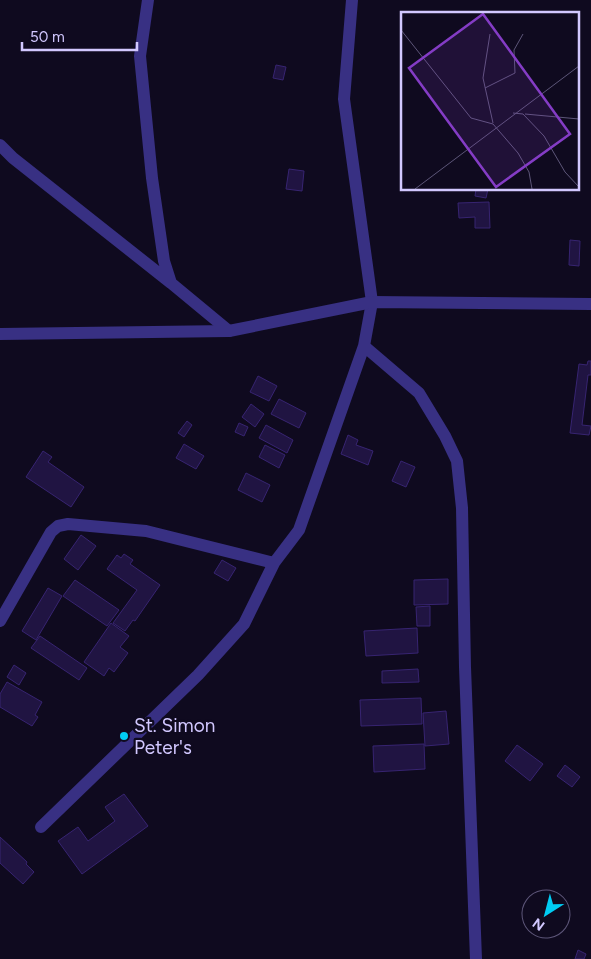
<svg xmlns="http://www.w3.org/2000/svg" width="591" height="959" viewBox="0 0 591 959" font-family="Figtree,sans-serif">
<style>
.building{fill:#201442;stroke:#372471}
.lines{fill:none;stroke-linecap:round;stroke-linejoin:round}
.minor{stroke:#383083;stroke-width:12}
.tertiary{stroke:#383083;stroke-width:12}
.poi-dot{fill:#00ccf3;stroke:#0f0a1f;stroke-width:2}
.labels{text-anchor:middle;stroke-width:4.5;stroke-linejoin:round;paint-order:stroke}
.poi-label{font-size:19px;fill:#d2c8ff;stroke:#0f0a1f;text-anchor:start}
.inset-road{fill:none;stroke:#5d5679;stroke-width:1}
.view{fill:#843cc5;fill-opacity:0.15;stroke:#843cc5;stroke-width:2.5}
.inset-edge{fill:none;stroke:#d2c8ff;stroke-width:2.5}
</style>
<rect width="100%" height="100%" fill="#0f0a1f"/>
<path class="building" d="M276 65 286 67 283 80 273 78Z
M289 169 304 171 302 191 286 189Z
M476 189H488L486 198 475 196Z
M489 202 490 228H475V217L459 218 458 203Z
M570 240 580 241 579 266 569 265Z
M588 361H591V375H588L582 425 591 426 589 435 570 433 579 364 587 365Z
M258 376 277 386 269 401 250 392Z
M279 399 306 413 299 428 271 414Z
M251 404 264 414 255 427 242 417Z
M187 421 192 425 184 437 178 433Z
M239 423 248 427 244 436 235 432Z
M266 425 293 440 287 453 259 438Z
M348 435 358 440 356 445 373 451 368 465 341 454Z
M184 444 204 456 196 469 176 458Z
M265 445 285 455 279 468 259 457Z
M43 451 52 457 48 462 84 487 71 507 26 477Z
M401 461 415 467 406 487 392 481Z
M246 473 270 485 262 502 238 490Z
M81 535 96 546 78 570 64 559Z
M124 554 133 560 130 564 160 585 135 621 133 620 125 631 113 623 137 590 107 569 117 555 121 558Z
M222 560 236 568 228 581 214 573Z
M448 579V604L414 605V580Z
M75 580 119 610 107 626 63 596Z
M48 588 62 596 36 640 22 631Z
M430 606V626H417L416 607Z
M111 623 129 636 120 647 128 653 114 672 109 668 104 676 84 662Z
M417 628 418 653 366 656 364 631Z
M40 636 87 668 79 680 31 648Z
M14 665 26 673 19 685 7 677Z
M418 669 419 682 382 683V671Z
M7 682 42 702 35 715 38 717 32 726 0 707V694Z
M421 698 422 724 361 726 360 700Z
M446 711 449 744 425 746 423 713Z
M424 744 425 769 374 772 373 746Z
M517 745 543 764 530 781 505 761Z
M565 765 580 777 572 787 557 776Z
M124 794 148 826 82 874 58 841 78 827 88 841 115 821 105 807Z
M0 837 27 862 26 864 34 872 23 884 0 863Z
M578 950 586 954 584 959H575Z"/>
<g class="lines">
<path class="minor" d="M148 0 140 56 152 178 164 261 171 283 229 331
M352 0 344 99 372 302 364 346 419 393 445 436 457 461 462 508 465 667 476 959
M0 145 13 158 171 283
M0 621 51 532 58 526 68 524 146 531 274 563
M41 827 198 675 244 624 274 563 299 530 364 346"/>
<path class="tertiary" d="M0 334 229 331 372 302 591 304"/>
</g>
<circle class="poi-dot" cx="124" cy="736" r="5"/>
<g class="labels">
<g class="poi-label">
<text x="134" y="732">St. Simon<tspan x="134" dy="22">Peter's</tspan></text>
</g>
</g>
<g transform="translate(401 12)">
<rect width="178" height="178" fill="#0f0a1f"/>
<path class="inset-road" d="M0 18 70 106 92 112 117 141 128 160 131 177M89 22 82 66 92 111M84 76 114 61 113 38 122 22M112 101 122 102 143 124 164 160 178 175M124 102 178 107M14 177 178 54"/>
<path class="view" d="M82 2 169 122 95 175 8 56Z"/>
<rect width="178" height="178" class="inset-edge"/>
</g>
<g transform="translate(546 914) rotate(216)"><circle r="24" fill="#0f0a1f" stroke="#5d5679"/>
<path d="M0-4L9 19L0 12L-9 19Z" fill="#00ccf3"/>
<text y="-8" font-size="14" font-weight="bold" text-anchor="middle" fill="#d2c8ff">N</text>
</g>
<path d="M22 42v8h115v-8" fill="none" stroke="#d2c8ff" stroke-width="2.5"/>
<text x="30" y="42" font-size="15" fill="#d2c8ff" stroke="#0f0a1f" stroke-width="4" paint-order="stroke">50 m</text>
</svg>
